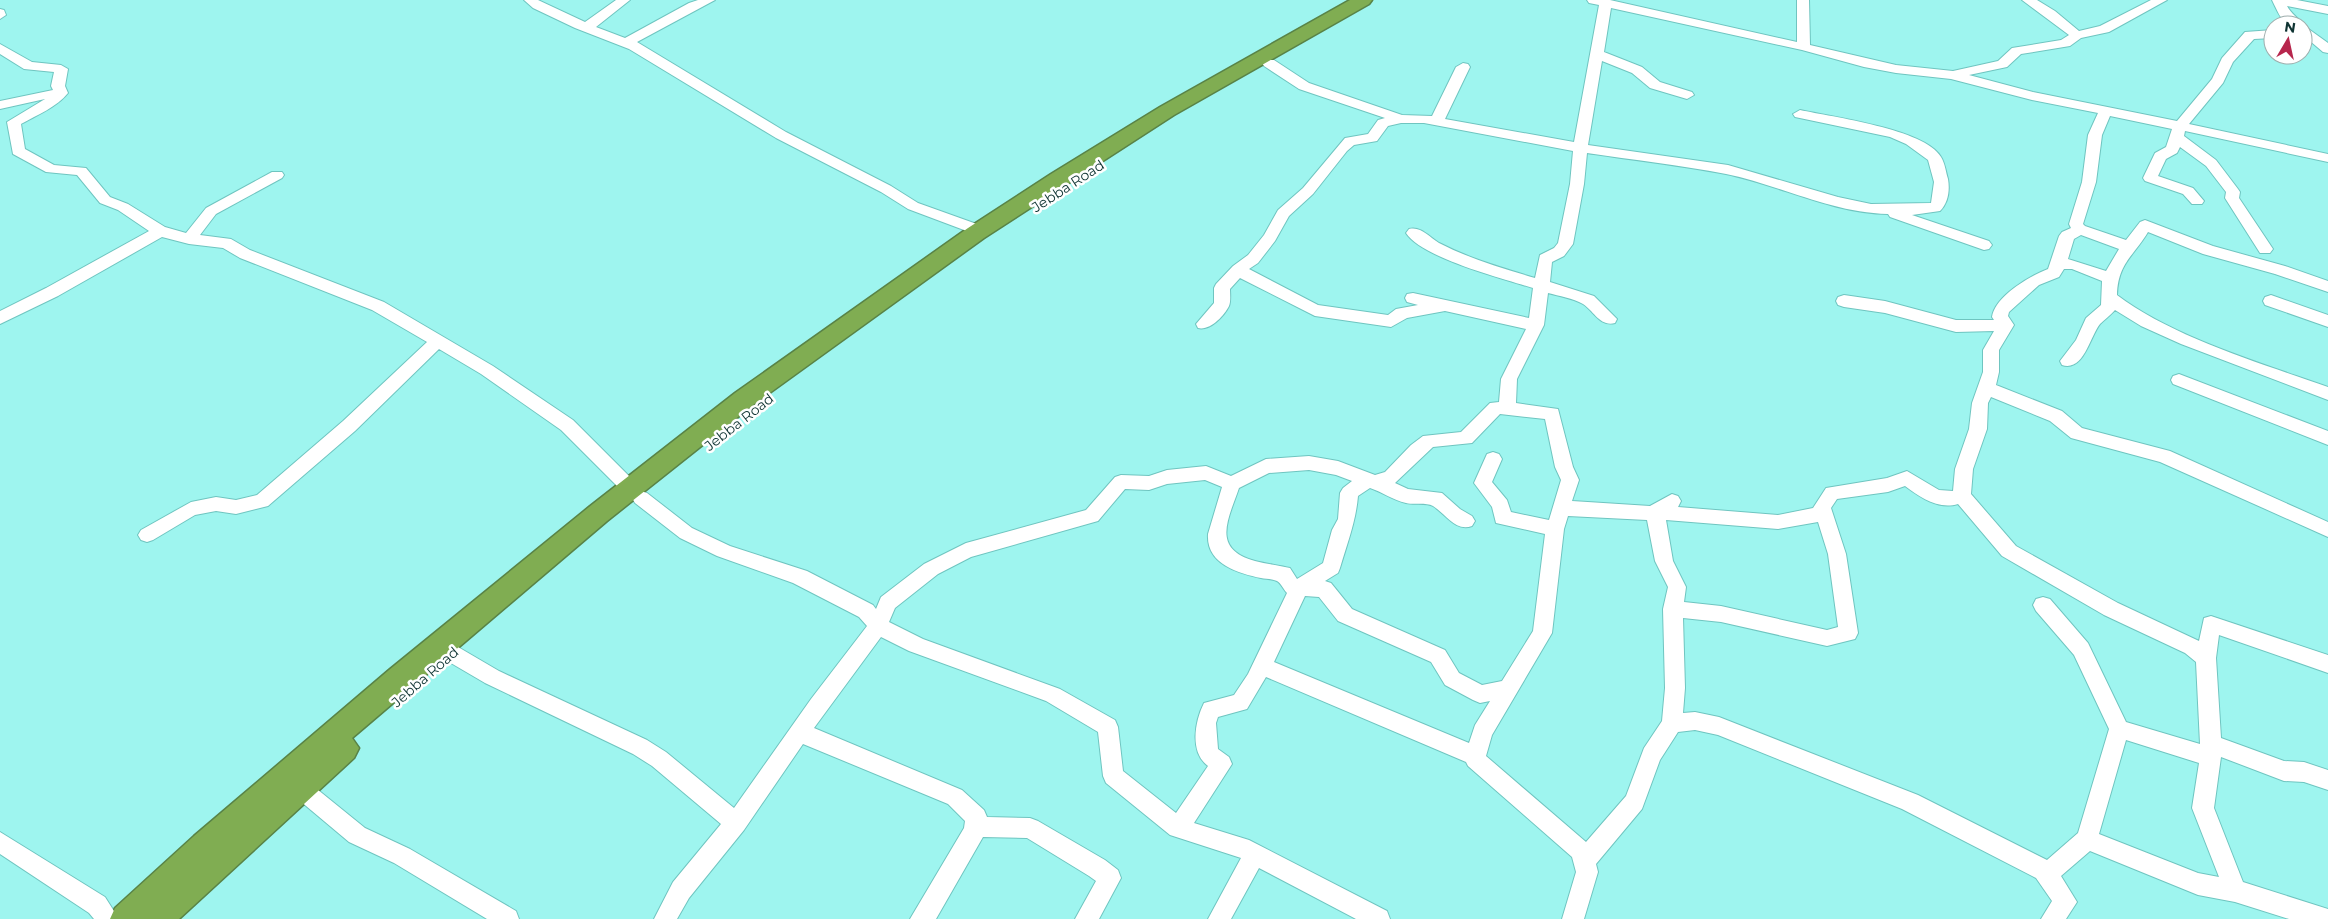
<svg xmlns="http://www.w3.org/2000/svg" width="2328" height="919" viewBox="0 0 2328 919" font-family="Montserrat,sans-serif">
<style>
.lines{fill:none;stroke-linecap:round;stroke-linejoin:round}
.minor-casing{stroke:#6fc5c0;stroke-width:2}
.highway-casing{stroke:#588347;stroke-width:3}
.minor{fill:#fff;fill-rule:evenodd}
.highway{fill:#80ad52;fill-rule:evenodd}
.labels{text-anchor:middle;stroke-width:5;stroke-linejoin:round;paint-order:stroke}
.street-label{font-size:14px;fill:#0f3433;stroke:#fff}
</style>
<rect width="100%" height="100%" fill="#9ef5ef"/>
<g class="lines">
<defs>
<path id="minor" d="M524 0H538L585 22 616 0H630L596 27 625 38 689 3 698 0H715L637 42 786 132 891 186 918 203 985 227 987 231 985 235 980 236 908 209 881 192 776 138 629 49 575 28 533 8Z
M1587 0H1610L1797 42V0H1809L1810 45 1896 65 1953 71 1998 61 2012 48 2061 40 2069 35 2022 0H2037L2055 11 2079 31 2100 26 2151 0H2167L2109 32 2081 38 2070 46 2021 54 2007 67 1969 75 2033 92 2177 121 2212 79 2222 58 2245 32 2273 30V38L2254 39 2233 62 2223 83 2189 124 2328 154V162L2185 131 2184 136 2216 160 2238 189 2240 192 2239 198 2273 249 2270 253H2260L2225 198 2226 192 2206 166 2180 147 2177 153 2166 159 2158 176 2193 188 2204 201 2202 204H2192L2183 194 2145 181 2143 178 2155 153 2166 147 2172 129 2110 116 2102 135 2096 182 2083 224 2085 226 2126 240 2140 222 2145 220 2213 246 2285 266 2328 281V292L2275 274 2203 254 2148 232C2133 257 2118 263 2117 295 2172 337 2263 364 2328 387V400L2181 344 2141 326 2115 310C2111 315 2105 319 2100 324 2090 336 2084 372 2062 365L2060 361 2076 340 2086 318 2101 305 2102 281 2072 269H2064L2059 277 2039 285 2009 312 2008 316 2014 325 1999 350V372L1996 385 2062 411 2082 428 2170 451 2328 522V537L2160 462 2071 438 2050 421 1991 397 1988 403 1987 429 1973 469 1971 494 2016 546 2118 603 2199 641 2204 618 2211 616 2328 655V673L2219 635 2216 658 2221 738 2284 761 2304 762 2328 770V790L2304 782 2284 781 2221 757 2214 808 2243 882 2328 909V919H2289L2235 902 2198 895 2090 851 2061 876 2077 902 2066 919H2041L2052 901 2036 878 1902 809 1718 735 1695 730 1678 732 1660 760 1642 809 1596 864 1598 872 1584 919H1562L1576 872 1572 857 1468 766 1466 762 1266 677 1247 709 1218 717 1216 723 1218 749 1229 757 1232 764 1194 823 1249 840 1387 911 1390 919H1356L1259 868 1231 919H1208L1241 858 1170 835 1106 783 1103 776 1098 732 1046 701 909 651 881 637 814 728 962 790 984 810 987 817 1030 818 1038 821 1105 860 1118 870 1121 878 1099 919H1075L1096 881 1089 876 1027 838 983 837 936 919H910L964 828 965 821 948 804 803 744 744 830 689 898 677 919H654L673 882 721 824 652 766 633 754 485 683 444 659 441 653 444 647 451 644 458 647 499 671 647 740 666 752 734 808 811 699 867 626 859 617 793 583 717 556 680 538 635 503 632 498 634 494 630 495 624 493 561 430 481 374 439 349 355 431 268 506 236 514 216 511 195 515 153 540 147 542 141 540 138 535 141 530 191 502 216 497 236 500 257 495 343 421 427 342 372 310 240 258 223 248 189 244 162 237 58 296 0 324V311L46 288 149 231 118 210 100 203 77 175 46 172 13 154 7 122 45 99 0 109V101L53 90 51 86 54 72 24 69 0 54V44L32 62 61 65 68 69 65 86 68 93C57 107 37 115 21 124L25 149 54 165 86 168 110 197 128 204 165 227 186 233 206 208 272 172H282L284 175 282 178 216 214 200 235 231 239 250 250 384 302 493 366 573 420 636 483 639 488 637 492 641 491 647 493 692 528 730 546 807 571 873 605 876 609 881 597 924 564 966 543 1086 510 1115 477 1121 475 1149 476 1167 470 1206 466 1231 476 1266 459 1309 456 1338 461 1375 475 1385 472 1411 445 1423 436 1461 432 1490 403 1499 402 1501 379 1526 329 1445 311 1407 318 1391 327 1315 316 1240 278 1230 289C1230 294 1231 301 1229 306 1224 316 1210 331 1198 328L1196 324 1214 303V288L1216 284 1233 266 1248 255 1264 235 1278 210 1303 188 1345 138 1368 134 1378 120 1385 118 1299 89 1264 66 1262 63 1264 60H1274L1309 83 1402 115 1432 116 1456 67 1463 63 1468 64 1470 67 1445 119 1574 142 1599 5 1589 3ZM1611 8 1802 50 1864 67 1896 73 1951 79 2032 100 2098 113 2088 135 2082 182 2069 224 2071 228 2062 232 2059 236 2048 269C2030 276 1995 296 1992 317L1994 320H1956L1885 301 1844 295 1838 297 1836 301 1838 305 1844 307 1885 313 1956 332 1994 331 1983 350V372L1972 403 1969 429 1955 469 1953 491 1939 490 1907 471 1887 478 1826 488 1813 508 1778 515 1678 507 1681 501 1678 496 1672 494 1650 506 1572 501 1579 480 1573 467 1558 409 1516 403 1517 379 1544 325 1548 293C1559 296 1573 298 1583 304 1594 311 1600 327 1615 323L1617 319 1594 296 1550 282 1552 262 1564 256 1573 244 1584 184 1587 153C1633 160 1680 165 1726 174 1780 185 1831 213 1888 214L1890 217 1984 250 1989 249 1992 245 1989 241 1912 215 1940 211C1948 203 1950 191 1948 179 1946 173 1945 163 1941 157 1925 129 1832 117 1800 110L1793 114 1795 117 1890 137 1906 144 1928 160 1934 182 1931 203 1871 204 1838 197 1728 165 1588 145 1602 61 1632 73 1650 88 1687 99 1694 95 1692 92 1660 82 1642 67 1604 52ZM1401 123H1424L1573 151 1570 184 1558 243 1554 248 1540 255 1535 278C1502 268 1470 259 1439 243 1429 237 1421 226 1409 229L1406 233C1422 258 1504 279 1533 288L1529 318 1413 293 1407 294 1405 298 1407 302 1418 305 1396 309 1388 315 1318 305 1249 269 1258 263 1275 241 1289 216 1313 194 1347 151 1354 145 1377 141 1388 126ZM2081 235 2119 249 2106 271 2068 259 2074 239ZM1500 414 1545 419 1555 467 1561 480 1549 520 1511 512 1507 500 1492 482 1502 459 1499 454 1493 452 1487 454 1474 483 1492 507 1496 523 1545 534 1533 631 1502 681 1482 685 1459 673 1445 650 1352 609 1331 583 1325 581 1338 573 1340 568C1347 544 1356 521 1358 496L1370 488C1382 492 1393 500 1406 503 1414 505 1426 502 1433 506 1446 514 1455 532 1472 526L1475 521 1472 516 1460 509 1442 493 1408 489 1395 483 1433 447 1472 443ZM1309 470 1336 475 1352 481 1343 488 1340 493 1338 519 1332 530 1323 563 1297 579 1290 568C1278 565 1266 564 1255 561 1211 549 1228 520 1239 488L1269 473ZM1205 480 1222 487 1208 534C1206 564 1238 573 1261 578 1266 579 1273 579 1277 581 1281 583 1284 590 1287 593L1248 674 1234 695 1204 703C1195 721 1189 752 1208 766L1176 813 1123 771 1118 727 1115 720 1060 689 923 639 889 622 895 608 938 574 971 557 1098 521 1125 489 1149 490 1167 484ZM1905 486C1920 497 1938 510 1958 504L2002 556 2104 615 2185 653 2196 662 2200 744 2126 722 2088 643 2050 599 2043 597 2036 599 2033 605 2036 611 2074 655 2109 729 2078 833 2047 860 1918 795 1719 717 1695 712 1683 713 1685 688 1683 618 1721 622 1827 646 1855 639 1858 633 1846 554 1831 508 1837 499 1888 492ZM1568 516 1647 520 1655 561 1668 587 1663 609 1665 688 1662 721 1644 748 1626 796 1586 842 1486 756 1492 735 1552 633 1564 529ZM1666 520 1778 529 1818 522 1828 554 1838 627 1827 630 1721 606 1684 602 1686 587 1673 561ZM1305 596 1319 597 1338 621 1431 662 1445 685 1473 700 1480 703 1490 701 1475 725 1469 743 1274 662ZM2126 740 2199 763 2192 808 2219 877 2198 873 2099 834Z
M2272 0H2297L2328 6V14L2287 6C2291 14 2299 18 2303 25L2328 43V53L2323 52 2303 35V25C2281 25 2281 18 2272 0Z
M0 9 4 10 6 15 0 19Z
M2271 295 2328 315V327L2265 305 2263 301 2265 297Z
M2179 374 2328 431V445L2173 384 2171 380 2173 376Z
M300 778 307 781 365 828 410 849 516 911 519 919H487L394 863 349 842 293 795 289 788 293 781Z
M0 832 105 897 119 919H94L89 913 0 854Z"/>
<path id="highway" d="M1350 0H1372L1369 4 1174 115 984 238 753 405 607 521 352 738 359 748 354 758 179 919H110L115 908 194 836 389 670 589 507 735 393 968 228 1051 174 1160 107Z"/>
</defs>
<use href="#minor" class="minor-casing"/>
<use href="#highway" class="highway-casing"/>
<use href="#minor" class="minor"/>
<use href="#highway" class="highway"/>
</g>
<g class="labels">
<g class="street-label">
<text transform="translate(1068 186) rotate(-33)" y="5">Jebba Road</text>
<text transform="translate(739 422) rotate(-38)" y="5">Jebba Road</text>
<text transform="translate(425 677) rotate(-41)" y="5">Jebba Road</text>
</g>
</g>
<g transform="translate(2288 40) rotate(9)"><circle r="24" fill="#ffffff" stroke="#9faead"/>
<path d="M0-4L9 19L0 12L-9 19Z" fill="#b7264d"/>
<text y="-8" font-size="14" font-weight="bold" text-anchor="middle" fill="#0f3433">N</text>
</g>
</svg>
